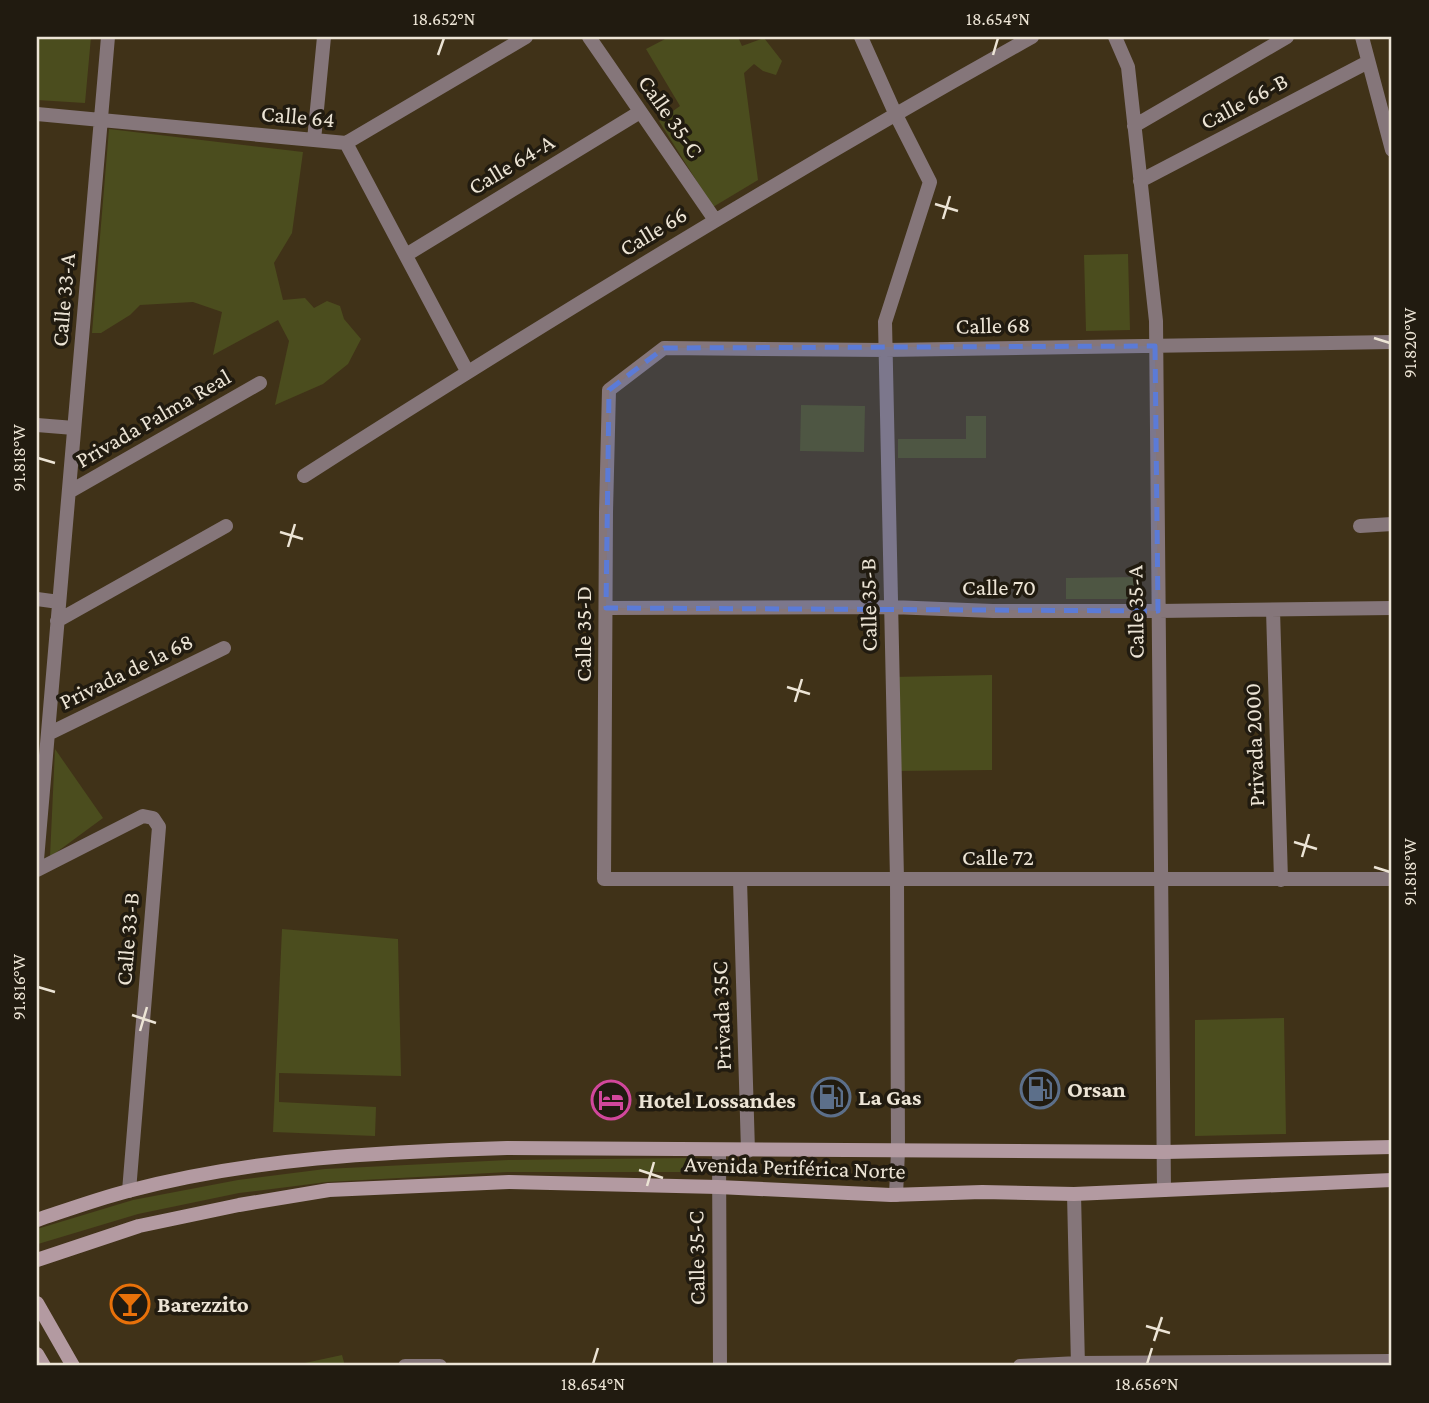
<svg xmlns="http://www.w3.org/2000/svg" width="1429" height="1403" viewBox="0 0 1429 1403" font-family="'Crimson Pro',serif">
<style>
.green{fill:#4b4d1e}
.lines{fill:none;stroke-linecap:round;stroke-linejoin:round}
.minor{stroke:#85767a;stroke-width:14}
.secondary{stroke:#b39aa1;stroke-width:14}
.marked{fill:#5b7bd7;fill-opacity:0.2;stroke:#5b7bd7;stroke-width:5;stroke-dasharray:14 9;stroke-linejoin:round}
.ticks{fill:none;stroke:#ece4d5;stroke-width:2.5}
.labels{text-anchor:middle;stroke-width:7;stroke-linejoin:round;paint-order:stroke}
.street-label{font-size:23px;fill:#ece4d5;stroke:#211b10}
.poi-label{font-size:23px;font-weight:bold;fill:#ece4d5;stroke:#211b10;text-anchor:start}
.neatline{fill:none;stroke:#ece4d5;stroke-width:2.5}
.ticks-label{font-size:18px;text-anchor:middle;fill:#ece4d5}
</style>
<rect width="100%" height="100%" fill="#403218"/>
<path class="green" d="M37 37H91L85 103 37 100Z
M669 37H738L742 46 764 38 782 61 776 75 763 71 754 64 744 73 758 180 713 207 659 121 680 106 646 49Z
M109 129 303 152 292 233 274 263 283 300 305 298 314 308 327 301 340 306 344 319 361 339 348 364 323 384 275 405 289 341 278 320 213 355 222 312 193 302 140 305 130 315 101 333H92Z
M1128 254 1130 330 1086 331 1084 255Z
M801 405 865 406 864 452 800 451Z
M966 416H986V458H898V439H966Z
M1139 577V599H1066V578Z
M992 675V770L893 771 892 677Z
M55 749 103 818 50 857Z
M282 929 398 939 401 1076 279 1073V1102L376 1107 375 1136 273 1132Z
M1284 1018 1286 1134 1195 1136V1020Z
M692 1158 693 1172H508L327 1182 239 1193 138 1214 38 1244 37 1229 133 1200 238 1180 325 1169 508 1160Z
M342 1355 345 1366H291Z"/>
<g class="lines">
<path class="minor" d="M589 37 715 220
M861 37 895 113 930 182 885 322 897 879 898 1151 896 1195
M1115 37 1128 67 1156 321 1164 1190
M1362 37 1392 150
M37 114 346 143 526 37
M1134 126 1287 37
M314 140 324 37
M346 143 467 371
M1140 181 1368 62
M406 255 640 112
M1392 342 885 350 664 348 609 390 606 512 604 879H1392
M37 425 74 428
M304 476C543 323 785 175 1032 37
M69 492 260 383
M1360 526 1392 524
M37 599 59 602
M606 608 891 607 993 611H1158L1392 608
M1273 610 1281 880
M57 621 226 526
M48 734 224 648
M37 860 108 37
M37 870 143 816 153 818 159 827 129 1191
M740 880 748 1151
M719 1150 720 1366
M1074 1194 1078 1366
M405 1366H440
M1020 1366 1078 1363 1392 1361"/>
<path class="secondary" d="M37 1220C67 1210 97 1199 128 1191 252 1158 380 1152 507 1148L1165 1152 1392 1147
M37 1260 139 1226 239 1205 329 1190 509 1182 718 1187 891 1195 982 1192 1074 1194 1392 1180
M37 1303 73 1366
M37 1354 44 1366"/>
</g>
<path class="marked" d="M1155 346 1158 611 606 608 609 390 664 348Z"/>
<path class="ticks" d="M438 55 444 38M993 55 998 38M935 204 958 211M943 219 950 196M1374 338 1390 343M38 458 55 463M280 532 303 539M288 547 295 524M787 687 810 694M795 702 802 679M1294 842 1317 849M1302 857 1309 834M1374 867 1390 872M38 987 55 992M132 1015 156 1023M140 1031 147 1007M639 1170 663 1178M647 1186 654 1162M1146 1326 1170 1333M1154 1341 1162 1317M593 1364 598 1348M1147 1364 1152 1348"/>
<defs>
<symbol id="fuel-ring" viewBox="-11 -11 22 22"><circle r="9.5" fill="#211b10" stroke="#5c6f8a" stroke-width="1.5"/><path d="M-5.5-6h7V0h2V4h1.3V-2.5L3-4.5l.8-.8L6-3V5H2.5V1h-1V6h-7ZM-4.2-4.7v3.2H.2V-4.7Z" fill="#5c6f8a"/></symbol>
<symbol id="hotel-ring" viewBox="-11 -11 22 22"><circle r="9.5" fill="#211b10" stroke="#d1479c" stroke-width="1.5"/><path d="M-6-4.5h1.5V1H6V5H4.5V3h-9V5H-6ZM-4 0a1.8 1.8 0 1 1 3.6 0ZM.5 0V-2.5h3Q6-2.5 6 0Z" fill="#d1479c"/></symbol>
<symbol id="bar-ring" viewBox="-11 -11 22 22"><circle r="9.5" fill="#211b10" stroke="#e8710a" stroke-width="1.5"/><path d="M-6-5H6L.8 .8V4.5H3.5V6h-7V4.5H-.8V.8Z" fill="#e8710a"/></symbol>
</defs>
<g fill-rule="evenodd">
<use href="#fuel-ring" x="1018" y="1067" width="44" height="44"/>
<use href="#fuel-ring" x="809" y="1075" width="44" height="44"/>
<use href="#hotel-ring" x="589" y="1078" width="44" height="44"/>
<use href="#bar-ring" x="108" y="1282" width="44" height="44"/>
</g>
<g class="labels">
<g class="street-label">
<text transform="translate(1244 101) rotate(-28)" y="8">Calle 66-B</text>
<text transform="translate(298 116) rotate(5)" y="8">Calle 64</text>
<text transform="translate(671 116) rotate(55)" y="8">Calle 35-C</text>
<text transform="translate(511 164) rotate(-31)" y="8">Calle 64-A</text>
<text transform="translate(653 231) rotate(-31)" y="8">Calle 66</text>
<text transform="translate(63 300) rotate(-85)" y="8">Calle 33-A</text>
<text transform="translate(993 325) rotate(-1)" y="8">Calle 68</text>
<text transform="translate(153 418) rotate(-30)" y="8">Privada Palma Real</text>
<text x="999" y="595">Calle 70</text>
<text transform="translate(868 605) rotate(-91)" y="8">Calle 35-B</text>
<text transform="translate(1135 612) rotate(-91)" y="8">Calle 35-A</text>
<text transform="translate(583 634) rotate(-90)" y="8">Calle 35-D</text>
<text transform="translate(126 671) rotate(-26)" y="8">Privada de la 68</text>
<text transform="translate(1254 745) rotate(-92)" y="8">Privada 2000</text>
<text x="998" y="865">Calle 72</text>
<text transform="translate(127 939) rotate(-85)" y="8">Calle 33-B</text>
<text transform="translate(721 1016) rotate(-92)" y="8">Privada 35C</text>
<text transform="translate(795 1167) rotate(2)" y="8">Avenida Periférica Norte</text>
<text transform="translate(696 1258) rotate(-91)" y="8">Calle 35-C</text>
</g>
<g class="poi-label">
<text x="1067" y="1097">Orsan</text>
<text x="858" y="1105">La Gas</text>
<text x="638" y="1108">Hotel Lossandes</text>
<text x="157" y="1312">Barezzito</text>
</g>
</g>
<rect width="1429" height="1403" fill="none" stroke="#211b10" stroke-width="77"/>
<rect x="38" y="38" width="1352" height="1326" class="neatline"/>
<g class="ticks-label">
<text x="444" y="25">18.652°N</text>
<text x="998" y="25">18.654°N</text>
<text transform="translate(1410 343) rotate(-90)" y="6">91.820°W</text>
<text transform="translate(19 458) rotate(-90)" y="6">91.818°W</text>
<text transform="translate(1410 872) rotate(-90)" y="6">91.818°W</text>
<text transform="translate(19 987) rotate(-90)" y="6">91.816°W</text>
<text x="593" y="1390">18.654°N</text>
<text x="1147" y="1390">18.656°N</text>
</g>
</svg>
